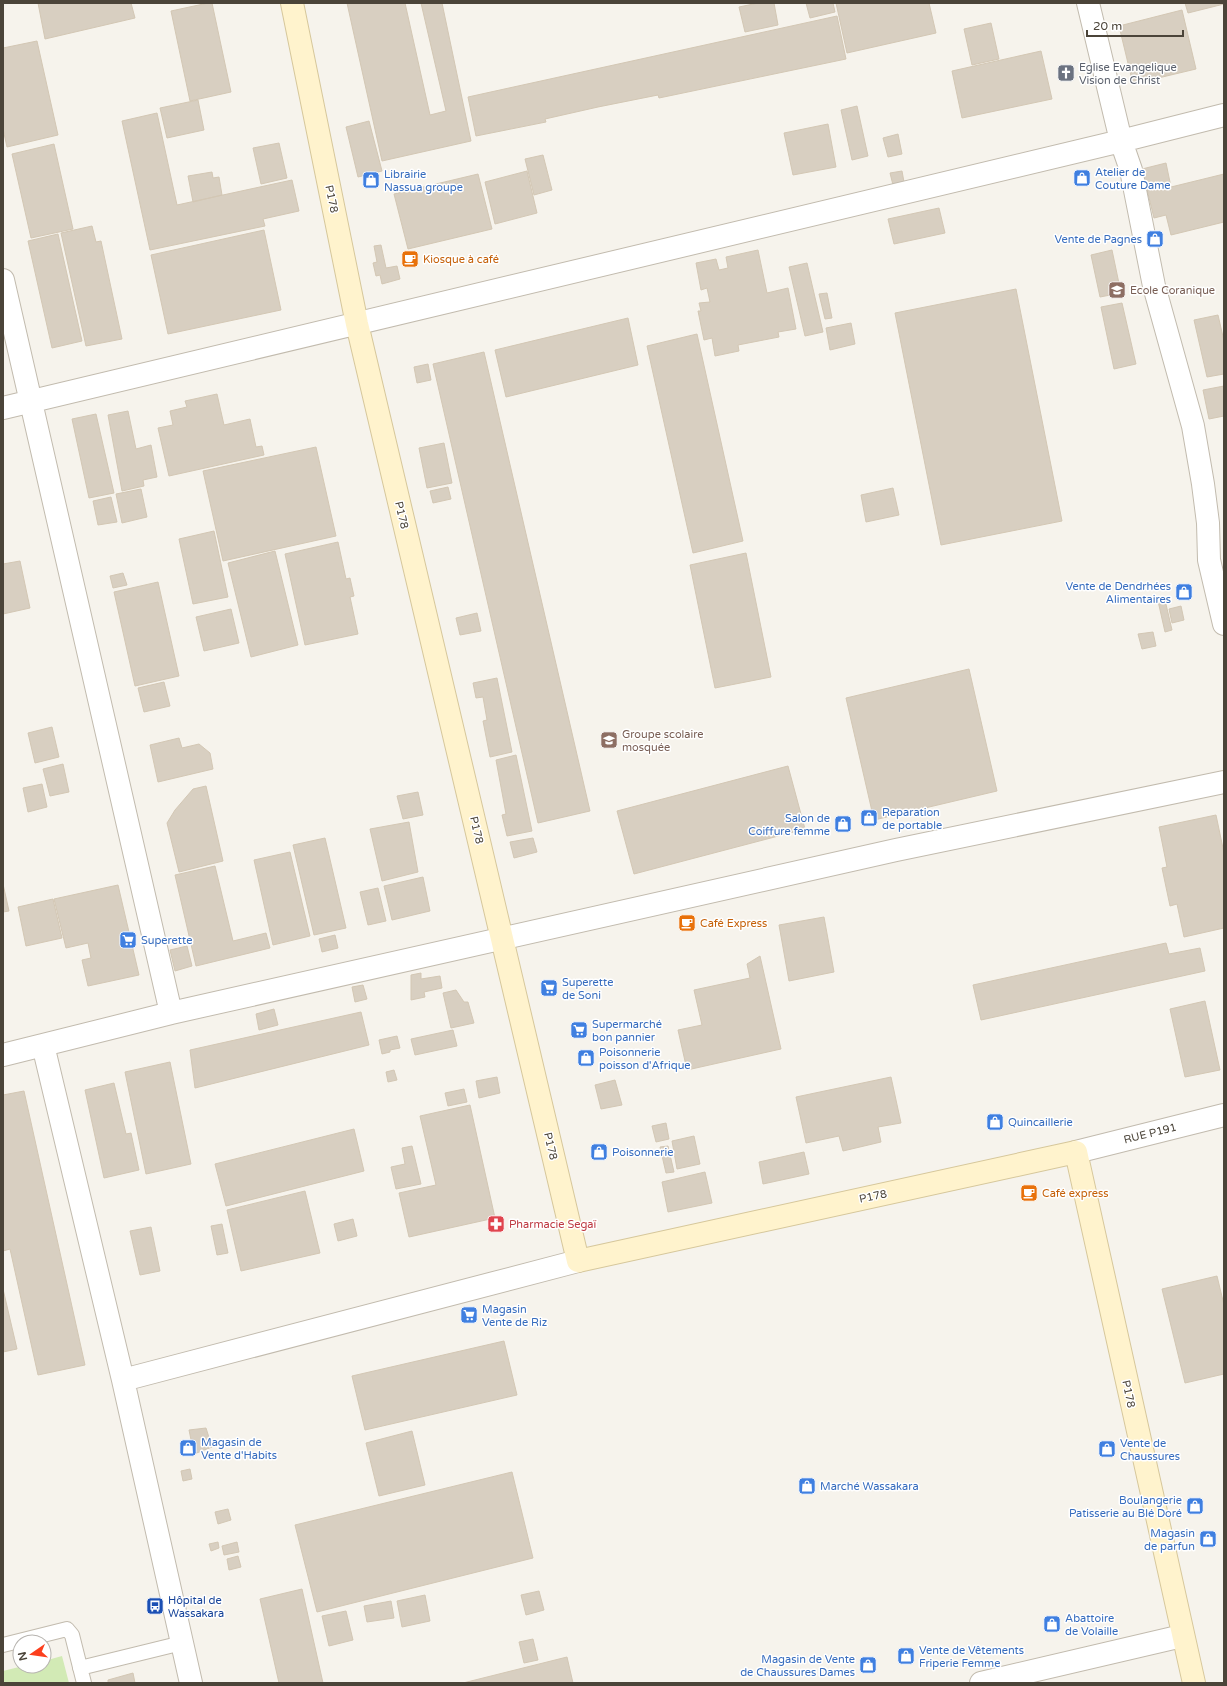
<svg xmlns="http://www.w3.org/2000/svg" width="1227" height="1686" viewBox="0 0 1227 1686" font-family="'Varela Round',sans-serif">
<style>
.green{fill:#d2eab5}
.building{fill:#d8cfc1;stroke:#d3c7b4}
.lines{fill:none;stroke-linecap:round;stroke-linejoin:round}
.lane-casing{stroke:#c2bbae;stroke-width:16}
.street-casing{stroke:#c2bbae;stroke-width:24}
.secondary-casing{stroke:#d6c79b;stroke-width:24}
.lane{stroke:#fff;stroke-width:14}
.street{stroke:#fff;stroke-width:22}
.secondary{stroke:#fff3cd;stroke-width:22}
.labels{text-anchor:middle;stroke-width:3;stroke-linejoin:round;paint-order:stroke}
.worship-label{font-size:11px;fill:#5b616d;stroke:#fff;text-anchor:start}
.shop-label{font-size:11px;fill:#366cbe;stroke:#fff;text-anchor:start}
.street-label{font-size:11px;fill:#4b4439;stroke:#fff}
.food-label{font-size:11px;fill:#c56008;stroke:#fff;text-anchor:start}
.education-label{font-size:11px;fill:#785e54;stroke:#fff;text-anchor:start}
.health-label{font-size:11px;fill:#be3a42;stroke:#fff;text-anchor:start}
.transit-label{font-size:11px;fill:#164399;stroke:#fff;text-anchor:start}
</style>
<rect width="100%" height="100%" fill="#f6f3ec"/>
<path class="green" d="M62 1656 69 1683H3V1671L23 1666H44V1661Z"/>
<path class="building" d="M38 3H131L135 18 45 39Z
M208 3H212L231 92 190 101 171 11Z
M347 3H405L430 115 446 111 421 3H442L471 141 382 161Z
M758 3H774L778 25 745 32 739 7Z
M806 3H833L835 12 810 18Z
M836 3H929L936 33 847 53Z
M1185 3H1224V4L1188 13Z
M1182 10 1196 69 1133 84 1119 26Z
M837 16 846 59 659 98 658 95 598 107 545 119 546 122 476 136 468 97Z
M991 23 999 59 972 65 964 29Z
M37 41 58 135 7 147 3 129V48Z
M1041 51 1052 99 962 118 952 71Z
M198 100 204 130 167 138 160 108Z
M857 106 868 156 852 160 841 110Z
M157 113 177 205 292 180 299 211 263 219 265 226 150 250 122 121Z
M369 121 382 171 358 177 346 127Z
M828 124 836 167 793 175 784 133Z
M898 134 902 154 888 157 883 138Z
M279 143 287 178 261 184 253 148Z
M54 144 73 229 31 238 12 154Z
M543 155 552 190 534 195 525 159Z
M1166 163 1171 187 1224 174V222L1171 235 1166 215 1154 218 1142 169Z
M527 171 537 213 495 224 485 182Z
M902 171 904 182 893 185 890 173Z
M212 172 213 178 219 177 222 195 193 202 188 176Z
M478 174 492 229 408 249 394 194Z
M939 208 945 233 894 244 888 219Z
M92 226 96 242 101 241 122 339 86 346 61 233Z
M264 230 281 310 168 334 151 255Z
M58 234 82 341 52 348 28 241Z
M381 245 386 268 397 266 400 279 382 284 380 275 376 276 373 263 377 262 374 246Z
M758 250 767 293 788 288 796 329 778 332 779 337 738 345 739 351 715 356 712 338 704 340 698 311H701L699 303 710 302 707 288 701 290 696 263 716 259 719 270 728 268 726 257Z
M1112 250 1121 293 1100 297 1091 255Z
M807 263 823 332 805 336 789 267Z
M1016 289 1062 521 941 545 895 313Z
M827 293 832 318 825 319 819 294Z
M1122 303 1136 364 1114 369 1101 307Z
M1218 315 1224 341V374L1207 377 1194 320Z
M628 318 638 365 506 397 495 350Z
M851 323 855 344 830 350 826 328Z
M697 334 743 541 693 553 647 346Z
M484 352 590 811 538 823 433 364Z
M428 364 431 380 417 383 414 367Z
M1224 386V416L1209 419 1203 390Z
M217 394 224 425 250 419 256 447 262 446 264 455 169 476 158 428 173 425 170 411 187 407 185 401Z
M128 411 136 449 151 445 157 477 143 480 144 486 122 491 108 415Z
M96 414 114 493 89 498 72 419Z
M444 443 452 483 427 488 419 448Z
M316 447 336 536 223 561 203 471Z
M448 487 451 499 433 503 430 491Z
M893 488 899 515 866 522 861 495Z
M141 489 147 517 122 523 116 494Z
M111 497 117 522 98 525 93 501Z
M214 531 228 597 193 604 179 539Z
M338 542 346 579 350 578 354 596 350 597 358 634 305 645 285 554Z
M275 551 298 645 251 657 228 563Z
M746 553 771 677 715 688 690 565Z
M20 561 30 608 3 614V564Z
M123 573 127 585 113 588 110 576Z
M158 582 179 676 135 686 114 592Z
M1165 600 1172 630 1165 632 1158 601Z
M1181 606 1184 620 1172 623 1169 609Z
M231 609 239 643 204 651 196 617Z
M477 613 481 631 460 635 456 618Z
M1153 632 1156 646 1142 649 1138 634Z
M969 669 997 791 874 820 846 698Z
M497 678 512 752 490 757 483 721 487 720 483 697 476 698 473 683Z
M164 682 170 706 144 712 138 688Z
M52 727 59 757 35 763 28 733Z
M179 738 182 748 199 744 210 753 213 769 158 782 150 745Z
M516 755 532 831 507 836 502 815 506 814 496 760Z
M63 764 69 792 50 796 43 769Z
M788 766 805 829 634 874 617 811Z
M42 784 47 807 28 812 23 788Z
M206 786 223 861 179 872 167 823 175 810 193 789Z
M418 792 423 815 403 819 397 796Z
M1216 815 1224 853V928L1184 937 1177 904 1170 906 1162 868 1167 867 1159 827Z
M409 822 418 872 382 881 370 829Z
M325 838 346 928 314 935 293 845Z
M533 838 537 852 514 858 510 842Z
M290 852 310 936 273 945 254 860Z
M215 866 233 941 266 933 270 948 196 966 175 875Z
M423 877 430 911 392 920 384 886Z
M3 884 9 911 3 912Z
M118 885 139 975 88 986 82 960 91 958 88 943 66 948 54 899Z
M378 888 386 921 368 925 360 892Z
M53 899 62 938 26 946 18 907Z
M824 917 834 972 789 981 779 925Z
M335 935 338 948 322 952 319 939Z
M1166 943 1169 954 1200 948 1205 971 981 1020 973 985Z
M187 946 192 966 175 971 170 950Z
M760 956 781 1049 687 1070 678 1030 702 1025 694 990 750 978 747 964Z
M421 973V979L440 976 442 988 424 992 425 997 411 1000V975Z
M363 985 367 999 355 1002 352 987Z
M456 990 464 1002H468L474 1023 451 1028 443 993Z
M1205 1001 1220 1070 1185 1077 1170 1009Z
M274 1009 278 1025 259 1030 256 1014Z
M361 1012 369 1045 195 1088 190 1050Z
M453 1030 457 1046 415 1055 411 1039Z
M397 1036 400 1048 390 1050V1052L382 1054 379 1040Z
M170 1062 191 1164 146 1174 125 1072Z
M394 1070 397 1080 388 1082 386 1072Z
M497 1077 500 1093 479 1098 476 1081Z
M891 1077 901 1123 878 1127 881 1142 843 1151 839 1136 806 1143 796 1097Z
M615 1080 622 1105 601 1109 595 1085Z
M114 1083 126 1134 131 1133 139 1170 104 1178 85 1090Z
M464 1089 467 1102 448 1106 445 1093Z
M24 1091 85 1365 38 1375 10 1249 3 1251V1095Z
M470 1105 495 1218 409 1237 399 1193 436 1185 420 1116Z
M666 1123 669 1139 656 1142 652 1126Z
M354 1129 364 1171 226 1206 215 1164Z
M694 1136 700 1164 677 1169 672 1141Z
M412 1146 421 1184 396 1189 391 1167 405 1164 402 1148Z
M668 1146 674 1172 666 1173 660 1147Z
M804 1152 809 1174 763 1184 759 1162Z
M705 1172 712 1203 668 1212 662 1182Z
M305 1191 320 1253 241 1271 227 1210Z
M353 1219 357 1236 338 1241 334 1224Z
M222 1224 228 1253 217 1255 211 1226Z
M151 1227 160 1271 140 1275 130 1231Z
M1217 1276 1224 1305V1374L1185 1383 1162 1289Z
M3 1289 17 1349 3 1352Z
M504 1341 517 1395 365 1430 352 1376Z
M206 1428 212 1447 194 1454 189 1430Z
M412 1431 425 1485 379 1496 366 1443Z
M190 1469 192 1479 183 1481 181 1471Z
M512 1472 533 1558 317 1612 295 1525Z
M228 1509 231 1520 218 1524 215 1512Z
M218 1542 219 1548 211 1551 209 1544Z
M237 1542 239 1552 224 1555 222 1546Z
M238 1556 241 1567 229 1570 227 1559Z
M302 1589 323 1683H279L260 1599Z
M539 1591 544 1610 526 1615 521 1595Z
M425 1595 430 1621 402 1627 397 1601Z
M391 1601 394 1618 367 1622 364 1606Z
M346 1611 353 1640 329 1646 322 1616Z
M533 1639 538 1660 524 1663 519 1642Z
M567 1657 573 1683H463Z
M133 1673 135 1683H108V1680Z"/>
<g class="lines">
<defs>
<path id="lane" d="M3 1645 67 1629 72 1635 84 1683
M80 1668 182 1643"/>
<path id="street" d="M1088 3 1121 141 1131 170 1154 286 1193 426 1203 484 1208 523 1209 560 1224 624
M3 280 171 1013
M3 408 1121 141 1224 115
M43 1045 123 1380 191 1683
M3 1055 171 1013 896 850 1224 782
M1076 1152 1224 1115
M123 1380 578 1261
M981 1683 1182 1636"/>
<path id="secondary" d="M292 3 357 324 578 1261 1076 1152 1194 1683"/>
</defs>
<use href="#lane" class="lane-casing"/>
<use href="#street" class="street-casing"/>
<use href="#secondary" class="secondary-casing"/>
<use href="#lane" class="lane"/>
<use href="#street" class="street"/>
<use href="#secondary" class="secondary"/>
</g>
<defs>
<symbol id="church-square" viewBox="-11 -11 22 22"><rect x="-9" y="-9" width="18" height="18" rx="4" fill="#6b7280" stroke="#fff"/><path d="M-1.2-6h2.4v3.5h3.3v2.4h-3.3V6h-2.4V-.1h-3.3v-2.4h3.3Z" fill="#fff"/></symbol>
<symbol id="shop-square" viewBox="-11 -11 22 22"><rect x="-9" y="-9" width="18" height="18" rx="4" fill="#3f7fe0" stroke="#fff"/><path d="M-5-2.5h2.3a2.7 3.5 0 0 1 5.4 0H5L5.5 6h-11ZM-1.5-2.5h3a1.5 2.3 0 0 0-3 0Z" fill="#fff"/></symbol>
<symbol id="cafe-square" viewBox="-11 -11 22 22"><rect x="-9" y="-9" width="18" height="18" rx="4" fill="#e8710a" stroke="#fff"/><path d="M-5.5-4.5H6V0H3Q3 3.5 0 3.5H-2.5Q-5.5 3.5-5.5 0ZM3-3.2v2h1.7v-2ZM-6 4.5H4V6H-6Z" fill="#fff"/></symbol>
<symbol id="school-square" viewBox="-11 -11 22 22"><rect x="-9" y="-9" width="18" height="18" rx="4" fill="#8d6e63" stroke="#fff"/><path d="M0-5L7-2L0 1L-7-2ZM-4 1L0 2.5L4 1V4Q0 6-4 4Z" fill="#fff"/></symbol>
<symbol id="supermarket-square" viewBox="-11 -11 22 22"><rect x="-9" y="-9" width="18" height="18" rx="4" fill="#3f7fe0" stroke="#fff"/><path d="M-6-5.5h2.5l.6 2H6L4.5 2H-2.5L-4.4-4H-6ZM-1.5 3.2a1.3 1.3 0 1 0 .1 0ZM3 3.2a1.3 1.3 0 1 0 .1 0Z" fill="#fff"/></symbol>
<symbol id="pharmacy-square" viewBox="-11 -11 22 22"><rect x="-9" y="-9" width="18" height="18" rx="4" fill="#e0444e" stroke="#fff"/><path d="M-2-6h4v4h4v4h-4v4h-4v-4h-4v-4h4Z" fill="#fff"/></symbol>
<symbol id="bus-square" viewBox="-11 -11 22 22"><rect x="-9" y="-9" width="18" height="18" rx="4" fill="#1a4fb4" stroke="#fff"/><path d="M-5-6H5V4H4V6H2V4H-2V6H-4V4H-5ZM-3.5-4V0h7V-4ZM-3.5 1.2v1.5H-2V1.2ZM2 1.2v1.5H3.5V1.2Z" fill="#fff"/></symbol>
</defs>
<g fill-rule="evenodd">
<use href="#church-square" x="1056" y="63" width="20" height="20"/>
<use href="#shop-square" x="1072" y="168" width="20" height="20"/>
<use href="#shop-square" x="361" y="170" width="20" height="20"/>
<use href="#shop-square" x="1145" y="229" width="20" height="20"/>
<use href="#cafe-square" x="400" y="249" width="20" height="20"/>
<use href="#school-square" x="1107" y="280" width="20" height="20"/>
<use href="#shop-square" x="1174" y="582" width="20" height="20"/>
<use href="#school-square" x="599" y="730" width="20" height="20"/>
<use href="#shop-square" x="859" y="808" width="20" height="20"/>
<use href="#shop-square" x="833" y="814" width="20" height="20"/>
<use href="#cafe-square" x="677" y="913" width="20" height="20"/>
<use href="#supermarket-square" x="118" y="930" width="20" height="20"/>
<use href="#supermarket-square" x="539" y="978" width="20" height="20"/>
<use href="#supermarket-square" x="569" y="1020" width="20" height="20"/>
<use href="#shop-square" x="576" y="1048" width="20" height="20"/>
<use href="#shop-square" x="985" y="1112" width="20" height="20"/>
<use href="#shop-square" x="589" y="1142" width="20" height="20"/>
<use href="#cafe-square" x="1019" y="1183" width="20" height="20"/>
<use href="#pharmacy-square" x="486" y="1214" width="20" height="20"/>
<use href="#supermarket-square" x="459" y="1305" width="20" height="20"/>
<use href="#shop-square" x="178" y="1438" width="20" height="20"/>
<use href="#shop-square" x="1097" y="1439" width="20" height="20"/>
<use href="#shop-square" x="797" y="1476" width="20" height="20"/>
<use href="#shop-square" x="1185" y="1496" width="20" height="20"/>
<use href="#shop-square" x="1198" y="1529" width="20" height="20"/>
<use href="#bus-square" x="145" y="1596" width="20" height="20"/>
<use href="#shop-square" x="1042" y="1614" width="20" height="20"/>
<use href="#shop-square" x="896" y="1646" width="20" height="20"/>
<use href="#shop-square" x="858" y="1655" width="20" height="20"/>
</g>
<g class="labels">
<g class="worship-label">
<text x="1079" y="71">Eglise Evangelique<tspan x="1079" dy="13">Vision de Christ</tspan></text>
</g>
<g class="shop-label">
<text x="1095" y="176">Atelier de<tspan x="1095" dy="13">Couture Dame</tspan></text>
<text x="384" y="178">Librairie<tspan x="384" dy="13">Nassua groupe</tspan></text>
<text x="1142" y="243" text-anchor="end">Vente de Pagnes</text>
<text x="1171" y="590" text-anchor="end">Vente de Dendrhées<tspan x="1171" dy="13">Alimentaires</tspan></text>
<text x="882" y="816">Reparation<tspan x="882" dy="13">de portable</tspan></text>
<text x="830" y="822" text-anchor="end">Salon de<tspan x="830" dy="13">Coiffure femme</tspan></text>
<text x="141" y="944">Superette</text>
<text x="562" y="986">Superette<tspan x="562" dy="13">de Soni</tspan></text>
<text x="592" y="1028">Supermarché<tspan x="592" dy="13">bon pannier</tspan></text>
<text x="599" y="1056">Poisonnerie<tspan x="599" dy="13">poisson d'Afrique</tspan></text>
<text x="1008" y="1126">Quincaillerie</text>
<text x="612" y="1156">Poisonnerie</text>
<text x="482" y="1313">Magasin<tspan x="482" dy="13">Vente de Riz</tspan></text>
<text x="201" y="1446">Magasin de<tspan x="201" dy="13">Vente d'Habits</tspan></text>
<text x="1120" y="1447">Vente de<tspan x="1120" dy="13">Chaussures</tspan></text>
<text x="820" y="1490">Marché Wassakara</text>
<text x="1182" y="1504" text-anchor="end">Boulangerie<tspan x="1182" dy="13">Patisserie au Blé Doré</tspan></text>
<text x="1195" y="1537" text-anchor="end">Magasin<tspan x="1195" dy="13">de parfun</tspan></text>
<text x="1065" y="1622">Abattoire<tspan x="1065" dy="13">de Volaille</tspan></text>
<text x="919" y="1654">Vente de Vêtements<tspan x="919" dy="13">Friperie Femme</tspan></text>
<text x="855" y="1663" text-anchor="end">Magasin de Vente<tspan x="855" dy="13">de Chaussures Dames</tspan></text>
</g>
<g class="street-label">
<text transform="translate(332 199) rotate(78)" y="4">P178</text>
<text transform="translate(402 515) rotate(77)" y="4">P178</text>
<text transform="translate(477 830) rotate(77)" y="4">P178</text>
<text transform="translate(1150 1133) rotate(-14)" y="4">RUE P191</text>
<text transform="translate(551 1146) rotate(77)" y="4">P178</text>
<text transform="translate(873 1196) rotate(-12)" y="4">P178</text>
<text transform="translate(1129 1394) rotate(78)" y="4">P178</text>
</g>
<g class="food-label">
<text x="423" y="263">Kiosque à café</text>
<text x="700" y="927">Café Express</text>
<text x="1042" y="1197">Café express</text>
</g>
<g class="education-label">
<text x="1130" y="294">Ecole Coranique</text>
<text x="622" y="738">Groupe scolaire<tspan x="622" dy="13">mosquée</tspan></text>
</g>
<g class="health-label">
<text x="509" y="1228">Pharmacie Segaï</text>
</g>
<g class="transit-label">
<text x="168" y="1604">Hôpital de<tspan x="168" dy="13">Wassakara</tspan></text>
</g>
</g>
<rect width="1227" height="1686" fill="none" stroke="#4b4439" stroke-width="8"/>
<g transform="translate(32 1654) rotate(257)"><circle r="19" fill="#ffffff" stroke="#b7b4b0"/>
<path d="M0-3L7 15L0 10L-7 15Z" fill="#fc3f1d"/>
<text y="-6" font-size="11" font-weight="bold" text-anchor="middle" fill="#4b4439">N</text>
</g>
<path d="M1087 30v6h96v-6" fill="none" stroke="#4b4439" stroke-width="2"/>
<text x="1093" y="30" font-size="12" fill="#4b4439" stroke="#ffffff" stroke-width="3" paint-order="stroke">20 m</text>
</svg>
